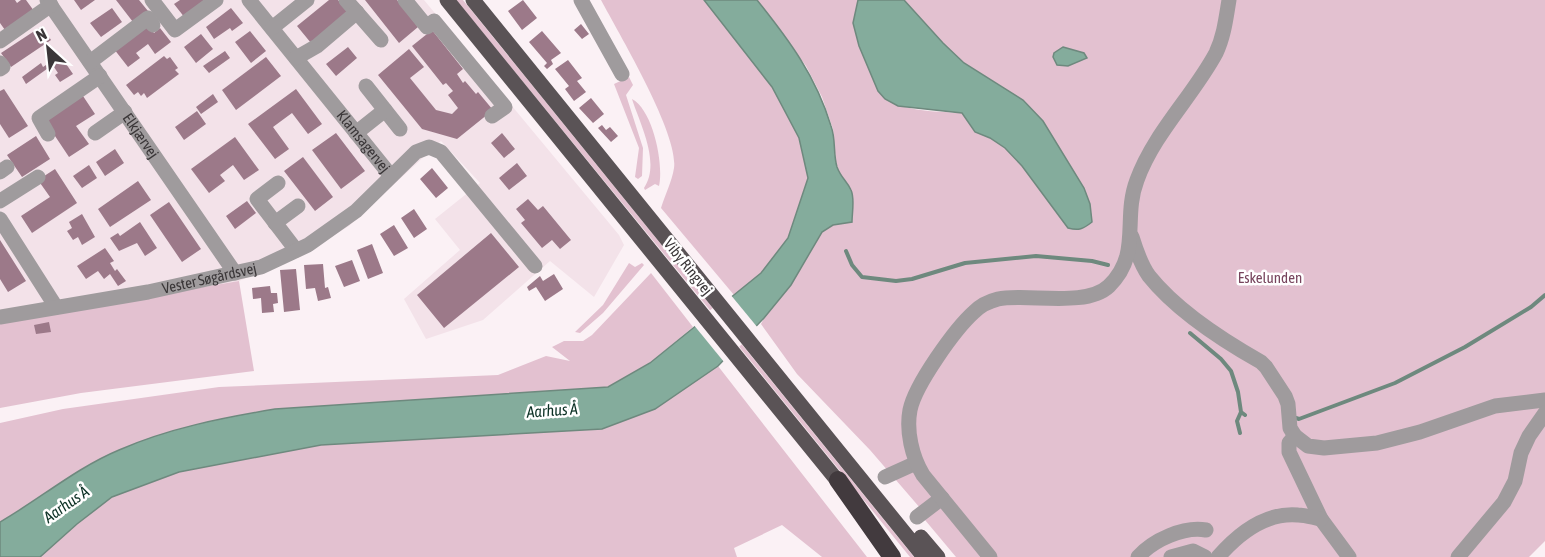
<svg xmlns="http://www.w3.org/2000/svg" width="1545" height="557" viewBox="0 0 1545 557" font-family="'Asap Condensed',sans-serif">
<style>
.built{fill:#f3e2e9}
.green{fill:#e3c1d0}
.water{fill:#84ac9c;stroke:#6e897e;stroke-width:1.5}
.pier{fill:#fbf1f5}
.lines{fill:none;stroke-linecap:round;stroke-linejoin:round}
.stream{stroke:#6e897e;stroke-width:4}
.building{fill:#9c7989}
.minor{stroke:#9f9b9d;stroke-width:15}
.major{stroke:#5a5356;stroke-width:15}
.highway{stroke:#423a3e;stroke-width:18}
.labels{text-anchor:middle;stroke-width:5;stroke-linejoin:round;paint-order:stroke}
.street-label{font-size:15px;fill:#3a3638;stroke:#fff}
.park-label{font-size:15px;fill:#77445d;stroke:#fff}
.water-label{font-size:16px;font-style:italic;fill:#0c3125;stroke:#fff}
</style>
<rect width="100%" height="100%" fill="#fbf1f5"/>
<path class="built" d="M0 0H424L619 235 624 245 594 297 550 261 483 320 426 339 404 299 460 250 435 219 480 183 441 141 349 226 301 255 239 281 0 321Z"/>
<path class="green" d="M456 0H463L720 317 718 320Z
M601 0H704L772 87 799 138 808 178 788 238 761 273 734 295 661 208C665 195 672 181 674 168 679 134 619 34 601 0Z
M757 0H858L853 23 878 91C898 113 934 111 962 113L975 132 990 138 1005 148 1003 87 964 63 943 43 904 0H1545V541L1529 557H956L925 520 927 516 870 450 797 374 761 324 764 318 791 285 822 232 833 225 842 179 836 164 833 129 822 97 806 66Z
M629 77 633 85 626 95 643 148 642 176 638 179 635 177 639 148 614 84Z
M632 99C653 110 664 164 659 186L655 184 645 190 644 188C661 163 640 124 632 99Z
M629 263 635 267 642 263 644 265 603 313 580 333 575 332 603 305Z
M651 273 693 327 650 363 608 387 275 409C222 418 169 428 119 450 76 468 40 499 0 522V423L63 409 219 387 498 375 546 356 570 361 552 347 564 341H583L592 335Z
M239 281 254 371 81 393 0 408V321Z
M735 336 914 557H910L732 338Z
M718 366 867 557H822L782 525 734 548 737 557H40L77 524 112 497 179 472 321 445 655 409Z"/>
<path class="water" d="M704 0H757C789 40 816 76 831 126 836 139 833 154 837 167 841 178 847 181 851 190 855 198 852 213 852 222L833 225 822 232 791 285 764 318 718 366 655 409 602 429 321 445 179 472 112 497 77 524 40 557H0V522C40 499 76 468 119 450 169 428 222 418 275 409L608 387 650 363 761 273 788 238 808 178 799 138 772 87Z
M858 0H904L943 43 964 63 1023 100 1043 121 1084 188 1090 204 1092 222C1083 229 1079 231 1068 228L1022 166 1005 148 990 138 975 132 962 113 898 106 885 99 878 91 859 46 853 23Z
M1063 47 1084 53 1087 58 1068 66 1057 65 1053 57 1054 53Z"/>
<path class="pier" d="M730 294 758 328 724 362 693 324Z"/>
<g class="lines">
<path class="stream" d="M846 251 852 265 862 277 896 281 912 279 965 263 1036 256 1092 261 1108 265
M1190 333 1221 359 1231 371 1238 392 1241 412 1245 415
M1296 418 1299 419 1395 383 1465 347 1531 307 1545 295
M1240 433 1237 421 1241 412"/>
</g>
<path class="building" d="M0 0H15L17 3 21 0H26L34 11 5 30 0 23Z
M74 0H95L81 10Z
M116 0H139L148 11 133 22Z
M180 0H208L185 18 174 4Z
M329 0H338L348 12 311 43 297 26Z
M365 0H397L418 27 399 43Z
M523 0 537 18 522 30 508 11Z
M112 8 122 22 101 37 90 23Z
M231 8 243 23 232 31 230 28 214 39 206 27Z
M581 24 589 34 582 39 574 30Z
M148 25 154 33 160 28 171 42 155 54 148 44 136 53 140 58 128 67 114 49Z
M42 26 51 40 11 67 1 53Z
M432 30 463 69 457 74 463 83 465 81 476 94 478 92 493 110 457 139 422 129 378 75 409 49 424 67 410 78 436 110 452 114 458 108 448 95 453 91 446 83 443 85 412 46Z
M250 31 266 51 251 63 235 42Z
M542 31 561 53 551 60 553 64 547 69 544 66 547 63 529 42Z
M201 34 213 49 196 63 184 47Z
M348 47 357 58 336 76 326 64Z
M225 51 230 58 209 73 203 66Z
M60 55 73 74 60 82 55 75 58 73 50 61Z
M164 56 167 59 170 57 178 68 175 70 179 74 147 98 144 93 141 96 138 92 134 95 126 85Z
M266 57 281 76 236 110 222 90Z
M568 60 582 78 577 81 586 92 574 101 565 89 569 86 555 69Z
M41 63 43 67 49 63 51 66 26 84 22 77Z
M4 89 28 126 9 138 0 124V91Z
M296 89 322 124 308 134 292 113 273 127 289 149 275 159 248 124Z
M213 94 218 102 201 114 196 107Z
M83 96 95 114 76 126 89 144 69 157 45 121Z
M591 98 604 114 593 123 579 108Z
M197 111 206 124 184 140 175 127Z
M602 125 606 130 610 127 618 136 611 142 598 128Z
M336 133 365 171 341 189 312 150Z
M502 133 515 149 504 158 491 143Z
M36 136 50 159 22 177 7 155Z
M235 137 259 170 244 180 233 165 220 175 225 181 209 193 191 169Z
M115 149 124 163 105 176 96 162Z
M303 157 333 197 315 211 284 171Z
M517 163 527 176 509 190 499 178Z
M89 165 97 178 82 188 73 176Z
M432 168 448 188 436 198 420 179Z
M55 169 77 203 32 233 21 216 50 197 38 180Z
M138 181 151 200 110 227 98 209Z
M528 199 538 210 543 206 571 240 560 249 552 240 542 248 521 223 525 220 516 209Z
M247 201 256 213 235 229 226 216Z
M169 202 201 249 182 262 150 215Z
M414 209 427 229 414 238 401 218Z
M82 214 95 237 82 245 78 237 73 240 67 231 72 228 69 222Z
M140 222 157 248 145 256 137 243 119 251 110 238 118 233 120 236Z
M394 225 408 248 394 256 380 234Z
M491 233 519 267 444 328 417 295Z
M0 240 26 281 8 292 0 279Z
M372 244 383 273 368 279 357 250Z
M105 248 114 261 110 263 115 271 117 269 126 281 118 286 110 274 104 279 98 271 86 279 77 266Z
M352 260 360 281 344 287 335 266Z
M323 264 325 288 328 287 331 298 318 301 315 288 306 289 304 265Z
M296 269 300 310 284 312 280 270Z
M554 274 563 289 545 301 536 287 529 291 527 287 540 276 543 281Z
M270 286 271 293H277L278 303 273 304 274 312 262 313 261 298 253 299 252 288Z
M49 322 51 332 36 334 34 325Z"/>
<g class="lines">
<g class="minor">
<path id="s1" d="M47 0 235 273"/>
<path d="M152 0 175 30 216 0"/>
<path id="s2" d="M249 0 391 176"/>
<path d="M346 0 381 40"/>
<path d="M405 0 427 27 434 21 505 107 492 116"/>
<path d="M581 0 622 74"/>
<path d="M272 28 307 0"/>
<path d="M0 41 51 5"/>
<path d="M296 58 317 46 357 12"/>
<path d="M90 62 148 18 153 25"/>
<path d="M0 63 3 67 0 69"/>
<path d="M366 86 400 129"/>
<path d="M95 133 125 112"/>
<path d="M356 133 385 110"/>
<path d="M48 134 39 118 100 76"/>
<path d="M0 172 7 167"/>
<path d="M278 183 257 199 296 250"/>
<path d="M0 201 38 177"/>
<path d="M0 219 56 307"/>
<path d="M275 223 298 206"/>
<path d="M1132 237C1136 250 1141 265 1149 276 1177 311 1222 340 1261 362L1266 367 1285 396 1288 404 1290 428 1295 436 1308 446 1324 448 1377 443 1420 432 1495 406 1545 400"/>
<path id="s3" d="M0 317 148 292 261 267 308 245 356 211 416 152 429 147 441 152 535 266"/>
<path d="M1295 436 1289 443V452L1321 519 1349 557"/>
<path d="M885 477 916 463"/>
<path d="M917 517 942 498"/>
<path d="M990 557 923 475C912 457 906 431 910 410 915 385 955 329 974 312 980 306 990 301 998 299 1027 293 1086 308 1109 286 1142 254 1122 219 1137 180 1154 133 1193 96 1216 53 1224 36 1226 18 1229 0"/>
<path d="M1138 557C1153 540 1184 526 1206 530"/>
<path d="M1171 557 1193 551 1205 557"/>
<path d="M1218 557C1238 534 1265 512 1298 515 1306 515 1314 518 1321 519"/>
<path d="M1458 557 1504 502 1515 481 1521 453 1529 436 1545 413"/>
</g>
<path class="major" d="M447 0 845 490
M473 0 924 557
M921 537 938 557"/>
<path class="highway" d="M838 480 892 557"/>
</g>
<g class="labels">
<g class="street-label">
<text dy="5" stroke="none"><textPath href="#s1" startOffset="165">Elkjærvej</textPath></text>
<text dy="5" stroke="none"><textPath href="#s2" startOffset="182">Klamsagervej</textPath></text>
<text transform="translate(688 267) rotate(51)" y="5">Viby Ringvej</text>
<text dy="5" stroke="none"><textPath href="#s3" startOffset="213">Vester Søgårdsvej</textPath></text>
</g>
<g class="park-label">
<text x="1270" y="283">Eskelunden</text>
</g>
<g class="water-label">
<text transform="translate(552 410) rotate(-4)" y="6">Aarhus Å</text>
<text transform="translate(66 504) rotate(-35)" y="6">Aarhus Å</text>
</g>
</g>
<g transform="translate(48 48) rotate(333)" stroke="#ffffff" stroke-width="4.5" paint-order="stroke">
<path d="M0-4.5L10 22L0 15L-10 22Z" fill="#3a3638"/>
<text y="-9" font-size="16" font-weight="bold" text-anchor="middle" fill="#3a3638">N</text>
</g>
</svg>
